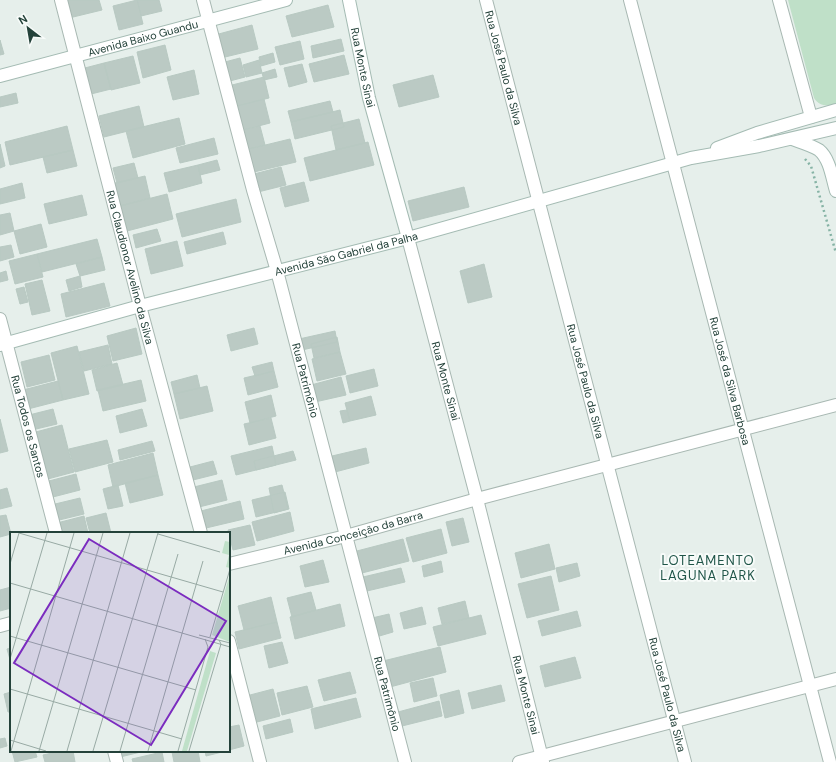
<svg xmlns="http://www.w3.org/2000/svg" width="836" height="762" viewBox="0 0 836 762" font-family="'DM Sans',sans-serif">
<style>
.green{fill:#bfe0c8}
.building{fill:#bbcac4;stroke:#b8c9c2}
.lines{fill:none;stroke-linecap:round;stroke-linejoin:round}
.street-casing{stroke:#a8b8b2;stroke-width:14}
.secondary-casing{stroke:#a4bbb3;stroke-width:14}
.path{stroke:#86b3a5;stroke-width:2.5;stroke-dasharray:2 3;stroke-linecap:butt}
.street{stroke:#fff;stroke-width:12}
.secondary{stroke:#fff;stroke-width:12}
.labels{text-anchor:middle;stroke-width:4;stroke-linejoin:round;paint-order:stroke}
.street-label{font-size:11px;fill:#24423a;stroke:#f7fbf9}
.quarter-label{font-size:13px;letter-spacing:1px;fill:#1f5548;stroke:#f7fbf9}
.inset-road{fill:none;stroke:#98aaa4;stroke-width:1}
.view{fill:#7b2cbf;fill-opacity:0.15;stroke:#7b2cbf;stroke-width:2}
.inset-edge{fill:none;stroke:#24423a;stroke-width:2}
</style>
<rect width="100%" height="100%" fill="#e6efeb"/>
<path class="green" d="M788 0H836V104C827 106 820 107 814 98Z"/>
<path class="building" d="M65 0H99L102 10 69 18Z
M137 0H159L162 11 141 16Z
M137 0 143 24 119 30 113 6Z
M328 5 334 27 292 37 286 16Z
M252 25 258 49 221 58 215 35Z
M341 39 344 51 313 58 311 46Z
M0 40 4 54 0 55Z
M300 41 304 59 280 65 275 47Z
M165 45 171 70 143 78 137 52Z
M273 53 275 62 261 66 259 57Z
M344 55 349 74 314 82 309 64Z
M133 56 140 83 111 90 104 63Z
M240 58 245 77 226 82 221 63Z
M259 60 262 73 246 77 243 65Z
M104 63 111 89 87 95 81 69Z
M302 64 307 82 289 87 284 68Z
M275 69 277 77 264 80 262 73Z
M194 70 199 94 173 100 167 77Z
M433 75 439 97 399 107 393 85Z
M264 77 269 98 233 107 228 86Z
M16 93 18 103 0 107V97Z
M264 99 270 123 239 131 233 107Z
M330 101 333 112 291 122 288 111Z
M139 106 144 127 104 137 99 116Z
M340 110 344 127 295 139 291 122Z
M179 118 185 144 133 158 126 131Z
M359 119 365 143 336 150 331 126Z
M67 126 73 150 10 165 5 142Z
M260 126 265 145 244 150 239 131Z
M214 138 218 154 180 163 176 148Z
M290 139 296 162 254 172 249 149Z
M368 142 374 165 310 181 304 158Z
M0 144 5 166 0 168Z
M73 150 77 166 47 173 43 157Z
M217 160 220 170 200 175 198 165Z
M134 163 138 178 117 183 113 168Z
M198 165 202 183 169 192 164 173Z
M281 167 286 185 258 192 254 174Z
M145 176 150 198 120 206 115 183Z
M304 182 309 201 285 207 280 188Z
M22 183 25 198 0 204V189Z
M464 187 469 207 413 221 408 201Z
M167 194 173 219 127 231 120 206Z
M82 195 87 215 49 224 44 204Z
M236 199 241 222 182 237 176 214Z
M10 213 14 231 0 235V215Z
M41 224 47 247 20 254 14 231Z
M157 229 161 241 136 248 133 235Z
M223 232 226 244 187 254 184 242Z
M97 239 102 257 42 272 37 254Z
M177 241 183 266 151 274 145 249Z
M11 245 14 257 0 261V247Z
M37 254 43 277 15 284 9 261Z
M102 257 105 270 80 276 76 264Z
M484 264 492 297 468 303 460 271Z
M6 271 8 280 0 282V273Z
M80 276 82 287 69 291 66 280Z
M42 280 50 311 32 315 25 284Z
M104 283 110 306 66 317 61 294Z
M24 287 28 302 20 304 16 289Z
M136 328 142 354 113 361 107 336Z
M254 328 258 344 231 351 227 335Z
M335 331 337 342 302 350 299 339Z
M337 337 340 352 314 358 311 344Z
M108 345 112 364 84 371 79 352Z
M77 346 89 394 63 400 51 353Z
M340 352 346 374 317 381 312 359Z
M49 355 55 380 27 387 21 362Z
M272 362 274 371 255 376 252 367Z
M117 363 123 385 97 391 92 370Z
M374 369 378 386 350 393 346 376Z
M274 371 278 387 248 395 244 378Z
M197 375 200 388 174 394 171 382Z
M341 377 346 395 315 402 311 385Z
M141 380 146 401 103 411 98 390Z
M58 381 63 400 28 409 23 390Z
M207 386 213 411 180 419 174 394Z
M271 395 276 416 250 423 245 402Z
M371 396 376 415 350 421 345 403Z
M53 409 57 424 32 430 29 415Z
M142 409 147 426 120 433 116 416Z
M347 410 350 421 343 423 340 411Z
M271 418 276 438 249 445 244 424Z
M0 419 8 451 0 453Z
M62 425 74 472 44 480 32 433Z
M107 440 113 462 75 472 69 449Z
M152 441 155 451 120 460 118 450Z
M272 446 276 465 236 475 231 456Z
M366 448 369 463 335 472 332 456Z
M293 451 296 460 256 470 254 461Z
M153 453 158 475 113 487 108 465Z
M213 461 217 474 193 480 190 467Z
M76 474 80 490 49 498 45 482Z
M158 475 163 495 130 503 125 483Z
M222 480 227 500 199 507 194 487Z
M118 485 123 506 108 509 103 489Z
M282 485 288 509 274 513 269 488Z
M7 488 12 506 0 509V490Z
M285 492 289 509 256 517 252 500Z
M80 498 84 514 55 521 51 505Z
M240 501 244 519 206 528 201 511Z
M290 512 294 531 257 541 252 522Z
M106 513 111 533H90L86 518Z
M6 515 11 534 0 537V516Z
M84 516 88 533H59L57 523Z
M463 518 469 542 452 546 446 522Z
M250 525 255 545 233 550 228 530Z
M441 529 447 553 413 562 406 538Z
M403 539 409 561 358 574 353 552Z
M549 544 555 569 521 578 515 553Z
M323 560 329 582 305 587 300 566Z
M441 561 443 572 424 577 422 566Z
M577 563 580 576 559 582 556 568Z
M401 568 405 582 367 591 363 577Z
M551 576 559 610 527 618 518 584Z
M11 587V608L0 611V590Z
M311 592 316 610 292 617 287 598Z
M271 597 277 622 244 630 238 606Z
M465 601 469 618 442 624 438 608Z
M340 604 345 626 295 639 290 617Z
M422 607 426 624 404 629 400 613Z
M577 611 581 626 542 636 538 621Z
M389 614 393 632 376 637 372 618Z
M481 615 486 634 438 646 433 627Z
M277 622 281 638 239 649 235 632Z
M282 642 288 663 269 668 264 646Z
M440 647 446 672 390 687 383 661Z
M11 648V663L7 649Z
M575 657 581 678 545 687 540 666Z
M350 672 356 693 324 701 318 680Z
M433 678 437 696 414 702 410 683Z
M501 685 505 701 472 709 468 693Z
M307 686 313 707 282 715 277 693Z
M273 689 280 716 257 722 250 695Z
M459 690 464 713 445 718 440 695Z
M11 692V712H8L4 694Z
M356 698 361 717 315 729 311 709Z
M439 701 442 716 402 726 398 712Z
M290 719 293 732 266 739 263 726Z
M239 725 244 746 229 750V727Z
M5 738 7 746 0 748V739Z
M12 751H35L37 757 15 762Z
M61 751H73L75 762H45L43 755Z
M118 751H145L120 757Z
M177 751H198L200 762H174L172 752Z
M205 751H226L206 756Z
M162 752 164 762H133L132 759Z"/>
<g class="lines">
<defs>
<g id="street">
<path id="s1" d="M61 0 140 306 201 533"/>
<path id="s2" d="M203 0 253 190 277 271 405 762"/>
<path id="s3" d="M486 0 685 762"/>
<path id="s4" d="M630 0 830 762"/>
<path d="M779 0 811 117"/>
<path id="s5" d="M408 238 477 499 543 762"/>
<path id="s6" d="M0 319 56 533"/>
<path id="s7" d="M229 564 346 536 477 499 836 405"/>
<path d="M0 626 11 623"/>
<path d="M229 641 260 762"/>
<path d="M114 751 117 762"/>
<path d="M519 762 836 679"/>
</g>
<g id="secondary">
<path id="s8" d="M349 0 369 98 408 238"/>
<path id="s9" d="M0 76 286 0"/>
<path d="M792 139C800 142 811 145 819 150 830 159 832 178 836 191"/>
<path d="M717 148 757 133 836 110"/>
<path id="s10" d="M0 345 140 306 408 238 691 158 759 146 836 128"/>
</g>
</defs>
<use href="#street" class="street-casing"/>
<use href="#secondary" class="secondary-casing"/>
<path class="path" d="M805 159 811 166 836 253"/>
<use href="#street" class="street"/>
<use href="#secondary" class="secondary"/>
</g>
<g class="labels">
<g class="street-label">
<text dy="4" stroke="none"><textPath href="#s9" startOffset="148">Avenida Baixo Guandu</textPath></text>
<text dy="4" stroke="none"><textPath href="#s8" startOffset="69">Rua Monte Sinai</textPath></text>
<text dy="4" stroke="none"><textPath href="#s3" startOffset="70">Rua José Paulo da Silva</textPath></text>
<text dy="4" stroke="none"><textPath href="#s10" startOffset="358">Avenida São Gabriel da Palha</textPath></text>
<text dy="4" stroke="none"><textPath href="#s1" startOffset="276">Rua Claudionor Avelino da Silva</textPath></text>
<text dy="4" stroke="none"><textPath href="#s2" startOffset="394">Rua Patrimônio</textPath></text>
<text dy="4" stroke="none"><textPath href="#s5" startOffset="148">Rua Monte Sinai</textPath></text>
<text dy="4" stroke="none"><textPath href="#s3" startOffset="394">Rua José Paulo da Silva</textPath></text>
<text dy="4" stroke="none"><textPath href="#s4" startOffset="394">Rua José da Silva Barbosa</textPath></text>
<text dy="4" stroke="none"><textPath href="#s6" startOffset="111">Rua Todos os Santos</textPath></text>
<text dy="4" stroke="none"><textPath href="#s7" startOffset="128">Avenida Conceição da Barra</textPath></text>
<text dy="4" stroke="none"><textPath href="#s2" startOffset="718">Rua Patrimônio</textPath></text>
<text dy="4" stroke="none"><textPath href="#s3" startOffset="718">Rua José Paulo da Silva</textPath></text>
<text dy="4" stroke="none"><textPath href="#s5" startOffset="472">Rua Monte Sinai</textPath></text>
</g>
<g class="quarter-label">
<text x="708" y="565">LOTEAMENTO<tspan x="708" dy="15">LAGUNA PARK</tspan></text>
</g>
</g>
<g transform="translate(10 532)">
<rect width="220" height="220" fill="#e6efeb"/>
<path d="M215 9 220 10V36L216 35 219 23 212 21ZM220 42V110L202 103ZM200 119 206 121 177 219H172Z" fill="#bfe0c8"/>
<path class="inset-road" d="M9 1 213 60M148 2 210 20M0 32 9 1M0 51 220 115M189 103 220 111M0 104 186 158M200 105 220 37M0 127 37 1M0 157 172 207M0 208 36 219M1 219 64 1M29 219 93 1M57 219 120 1M83 219 148 1M110 219 168 22M138 219 193 29M168 219 198 115 195 107M179 219 211 112 209 108"/>
<path class="view" d="M79 7 216 89 141 213 4 131Z"/>
<rect width="220" height="220" class="inset-edge"/>
</g>
<g transform="translate(28 28) rotate(329)" stroke="#f7fbf9" stroke-width="3" paint-order="stroke">
<path d="M0-3L7 15L0 10L-7 15Z" fill="#24423a"/>
<text y="-6" font-size="11" font-weight="bold" text-anchor="middle" fill="#24423a">N</text>
</g>
</svg>
